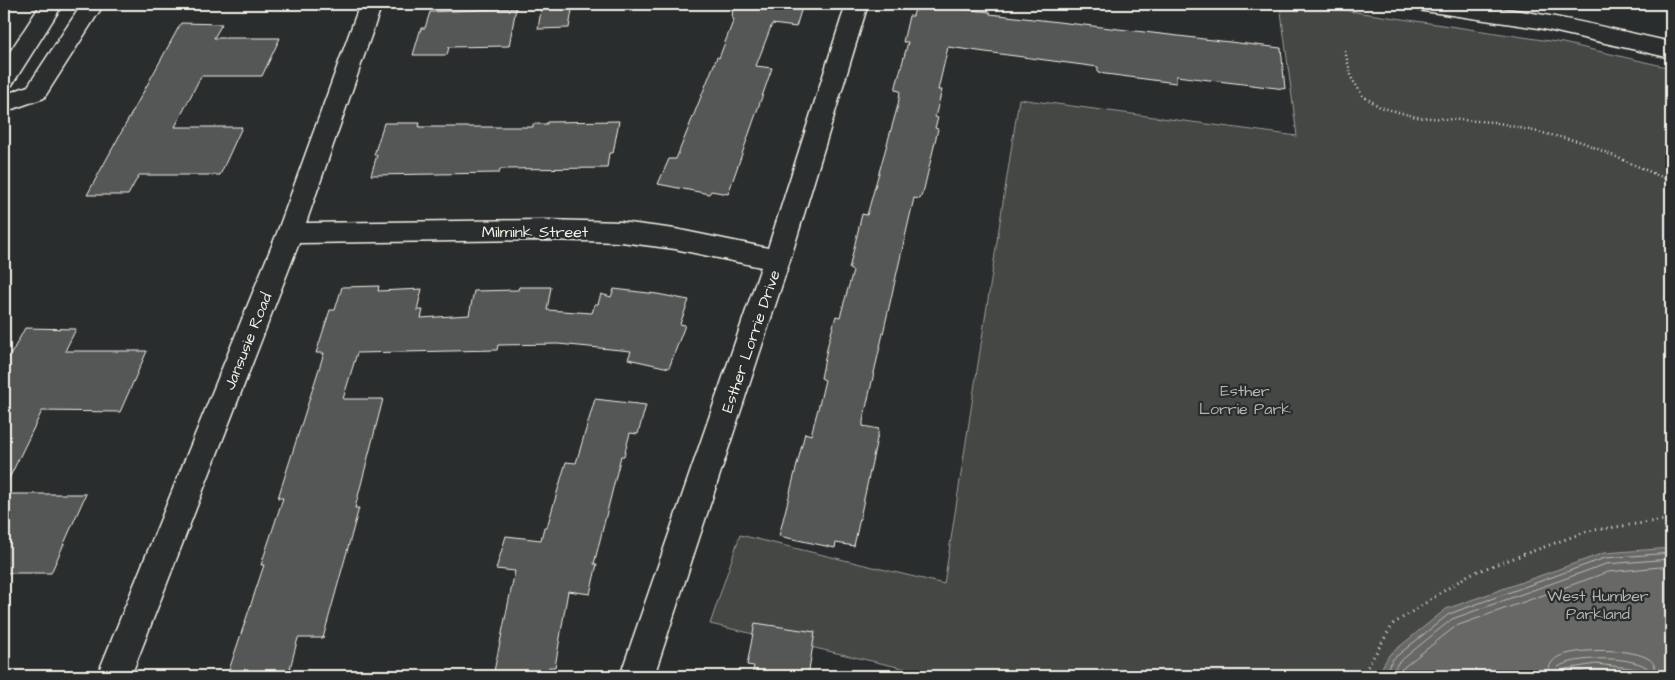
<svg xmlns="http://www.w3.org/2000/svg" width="1675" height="680" viewBox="0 0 1675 680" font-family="'Architects Daughter',sans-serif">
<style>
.green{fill:#444645;stroke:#9c9c96}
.water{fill:#676866;stroke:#9f9f9a}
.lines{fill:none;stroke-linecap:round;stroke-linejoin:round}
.shore{stroke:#bcbab4;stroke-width:1}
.building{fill:#555756;stroke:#f4f1e8}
.minor-casing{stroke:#f4f1e8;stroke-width:3}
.secondary-casing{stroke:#f4f1e8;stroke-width:3}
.path-far1{stroke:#f4f1e8;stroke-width:2.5;stroke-dasharray:1 3;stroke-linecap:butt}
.path{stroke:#f4f1e8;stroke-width:3;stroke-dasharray:1 4.5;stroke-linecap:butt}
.minor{fill:#2a2d2e;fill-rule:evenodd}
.secondary{fill:#2a2d2e;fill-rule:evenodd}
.labels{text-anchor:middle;stroke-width:4.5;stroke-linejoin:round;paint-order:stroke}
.street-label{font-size:16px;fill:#f4f1e8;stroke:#2a2d2e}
.park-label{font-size:16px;fill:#b6b5af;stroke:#2a2d2e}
</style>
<rect width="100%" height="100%" fill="#2a2d2e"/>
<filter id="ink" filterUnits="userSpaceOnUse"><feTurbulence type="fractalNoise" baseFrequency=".02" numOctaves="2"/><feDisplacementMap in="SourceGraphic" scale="10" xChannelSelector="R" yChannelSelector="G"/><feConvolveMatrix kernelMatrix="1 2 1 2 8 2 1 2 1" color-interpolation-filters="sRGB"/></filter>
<g filter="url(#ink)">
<path class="green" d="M1280 4H1302L1563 43 1671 68V676H937L710 624 740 535 944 584 1019 99 1297 136Z"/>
<path class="water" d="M1671 548V676L1596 669 1551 676H1377L1389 655 1446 609 1604 553Z"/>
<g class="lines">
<path class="shore" d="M1383 676 1393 659 1449 614 1605 558 1671 553
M1390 676 1398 663 1452 619 1606 564 1671 559
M1399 676 1404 667 1456 626 1608 572 1671 566
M1547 676C1548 668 1551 661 1558 657 1575 648 1633 648 1649 659 1655 663 1656 670 1657 676
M1555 676 1558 667C1575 656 1629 656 1646 667L1649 676
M1561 676 1565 669 1596 664 1638 669 1642 672 1643 676"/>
</g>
<path class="building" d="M542 4H573L569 28 538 29Z
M733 4H803L796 27 772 24 756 66 772 68 728 194 711 191 709 194 658 184 669 159H676L717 57 719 58 734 19H732Z
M916 4H944V7L990 12V14L1281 48 1285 89 1176 76V83L1098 73V67L948 47 938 90H942L935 117 938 118 935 128 938 129 924 189 920 199 914 198 863 421V426L879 429 854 546 836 543 835 548 779 536 805 433 811 435 819 405 825 380 821 378 828 344 836 316 840 317 853 271 849 269 862 214 867 215 898 105 900 91 895 90 908 42H903L909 16H913Z
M516 8 509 46 449 47 447 55H413L421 28H425L430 12Z
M181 23 222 24 214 38H280L262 76H201L175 127H242L220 175H139L128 195H87Z
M619 121 613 153H609L607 168 500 169 499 173 371 175 377 155H374L384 123H420L419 127H533V124H547V122Z
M379 286 378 291 422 289 417 310H423L421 318 469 315 474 291 518 290 519 287H551L547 310 592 313 595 304H598L601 294 611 297 614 289 657 294 689 300 680 324 685 325 669 368 628 359 631 351 558 344 498 345 497 350 357 353 343 399H383L355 508H359L323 638H298L288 676H227L264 565H261L283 498H278L324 353H316L330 310H335L342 287Z
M25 328 76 329 65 351H147L120 412 42 411 4 489V367Z
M595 399 646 405 638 434 630 433 624 456H621L594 564H597L590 594 568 591 555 667H549L548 676H493L515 571 496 569 506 536 541 540 544 527H547L566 462 576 463Z
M4 494H86L51 573H4Z
M755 623 815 632 808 676H752L754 666 747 665Z"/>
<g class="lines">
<defs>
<path id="minor" d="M360 4H382L306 223 545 220 621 222 675 229 768 248 846 4H868L790 260 654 676H620L761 267 675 249 621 242 545 240 299 243 131 676H97L277 233Z
M1413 4C1500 0 1587 24 1671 42V58L1539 28 1424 11 1416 9Z"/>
<path id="secondary" d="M41 4H63L12 85 4 87V61Z
M82 4H104L44 98 4 112V95L28 86Z"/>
</defs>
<use href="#minor" class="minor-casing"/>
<use href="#secondary" class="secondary-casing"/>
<path class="path-far1" d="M1345 51 1352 79 1363 96 1380 107 1416 117 1494 122 1582 142 1671 181"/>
<path class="path" d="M1362 676 1393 624 1470 574 1588 531 1671 519"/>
<use href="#minor" class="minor"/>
<use href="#secondary" class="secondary"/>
</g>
</g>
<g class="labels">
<g class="street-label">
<text x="535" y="237">Milmink Street</text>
<text transform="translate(247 341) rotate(-68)" y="6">Jansusie Road</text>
<text transform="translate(750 341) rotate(-71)" y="6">Esther Lorrie Drive</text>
</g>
<g class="park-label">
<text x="1245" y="396">Esther<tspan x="1245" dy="18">Lorrie Park</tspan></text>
<text x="1598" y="601">West Humber<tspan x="1598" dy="18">Parkland</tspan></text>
</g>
</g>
<rect width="1675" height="680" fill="none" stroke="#2a2d2e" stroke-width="20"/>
<rect x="10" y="10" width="1655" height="660" fill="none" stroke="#f4f1e8" stroke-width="2" filter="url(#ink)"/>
</svg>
